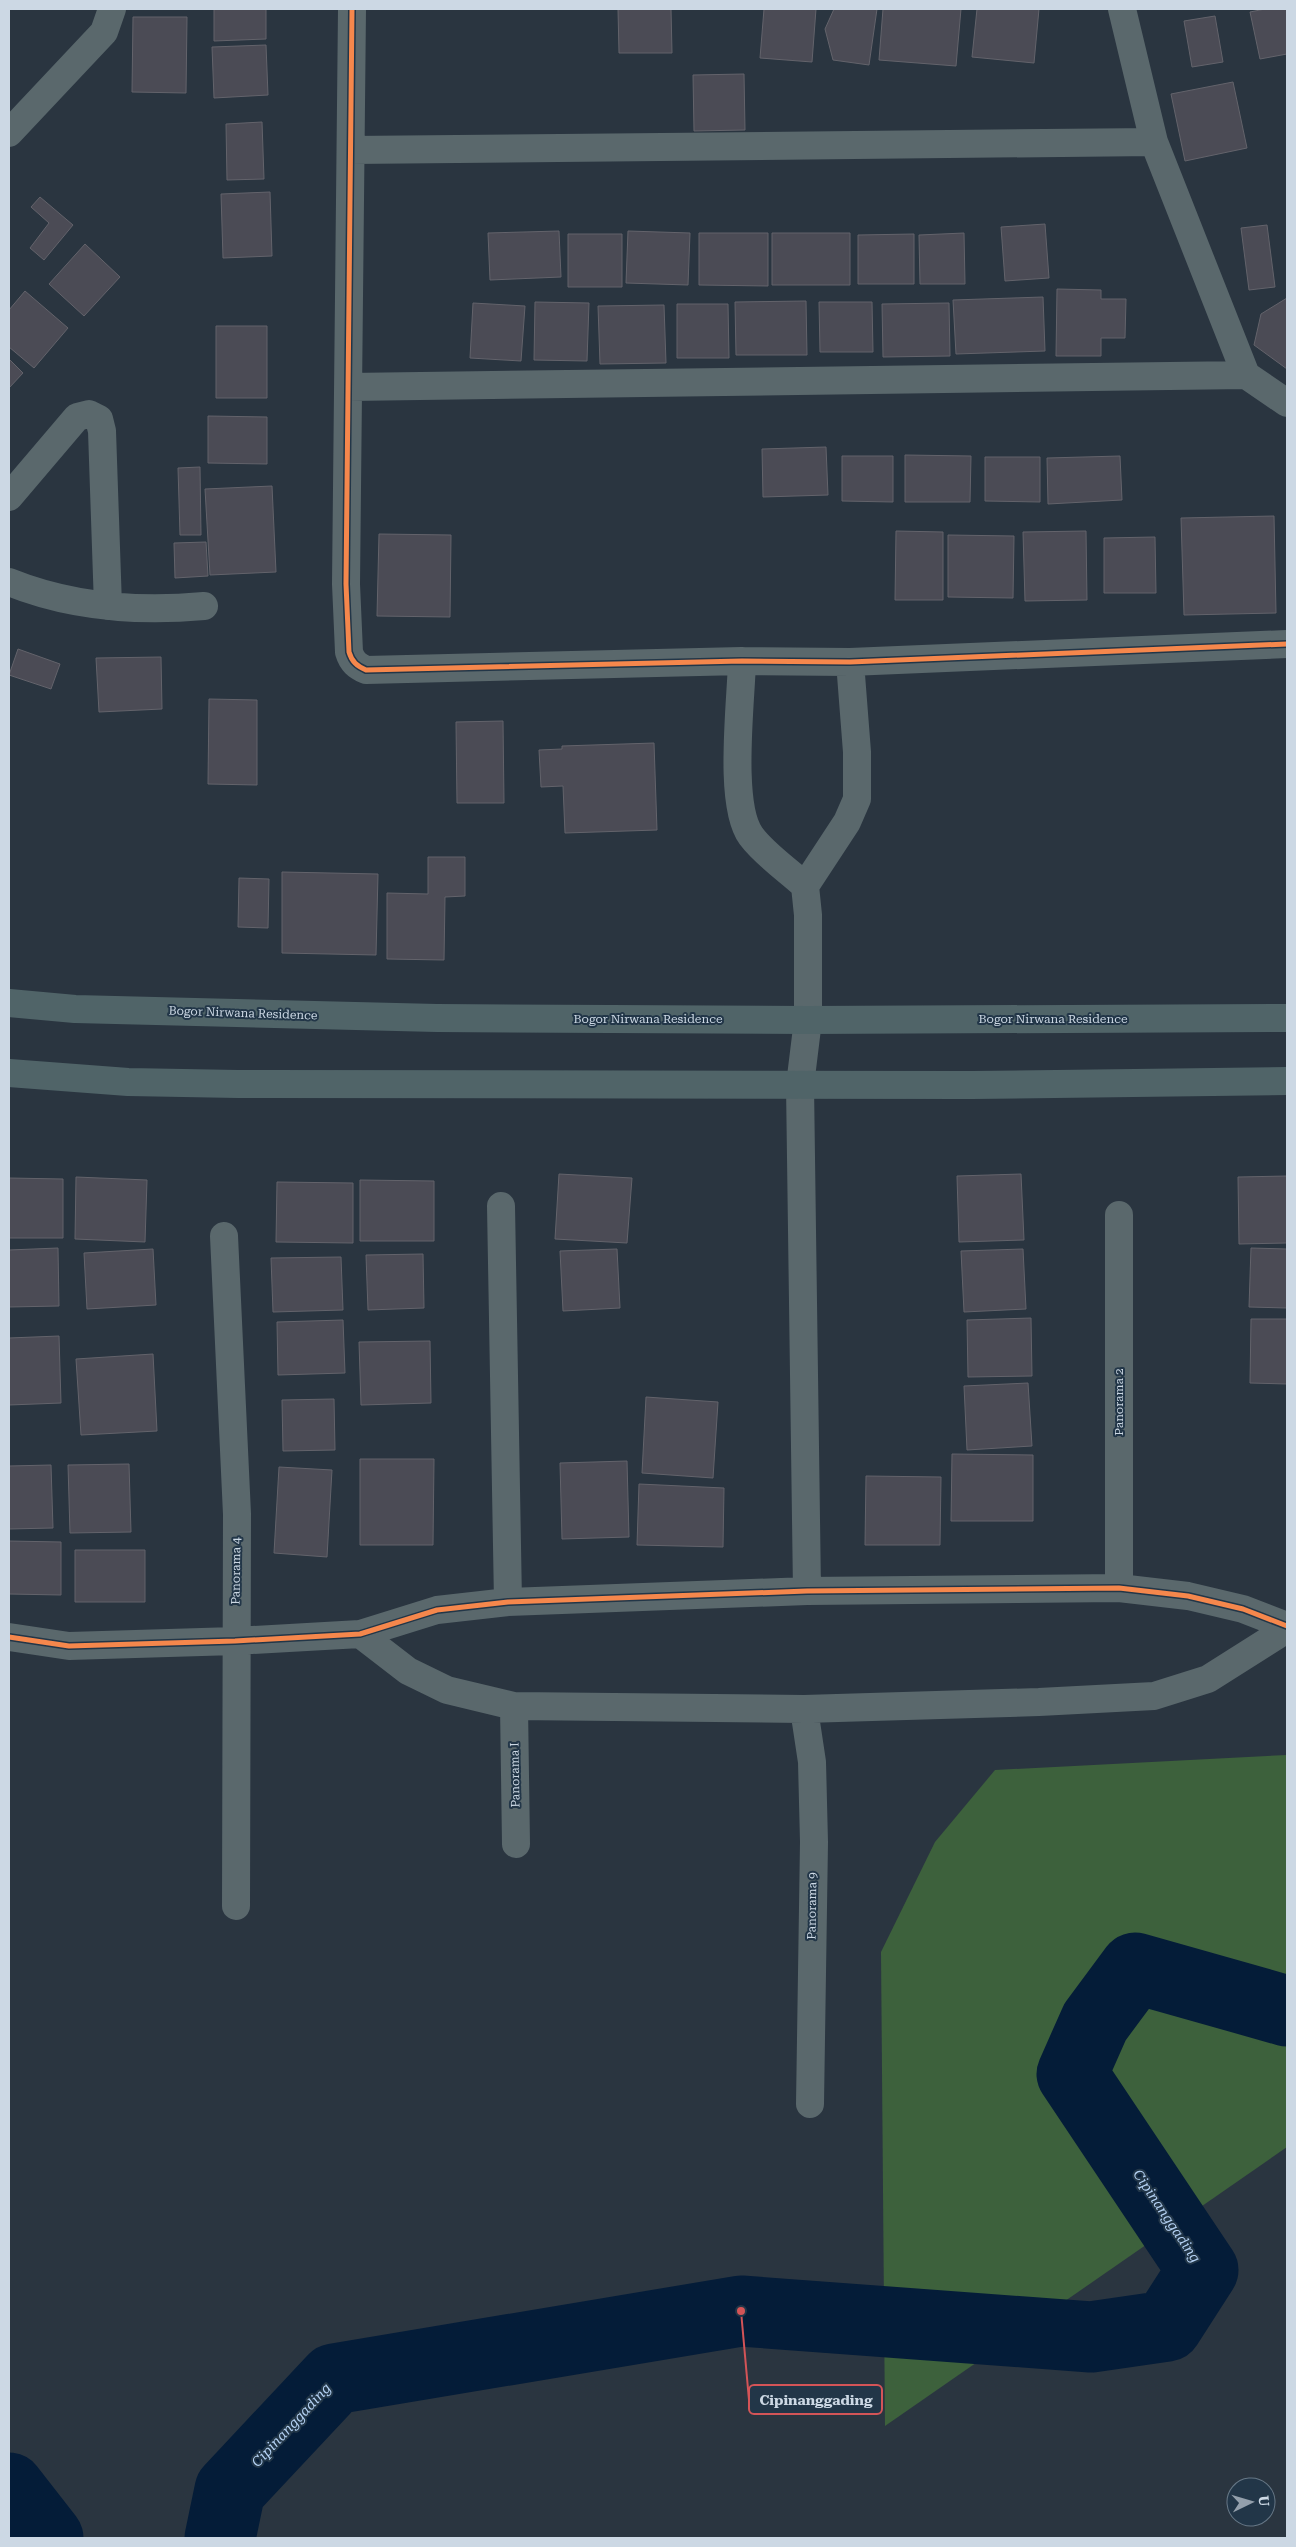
<svg xmlns="http://www.w3.org/2000/svg" width="1296" height="2547" viewBox="0 0 1296 2547" font-family="'Roboto Serif',serif">
<style>
.green{fill:#3d613c}
.lines{fill:none;stroke-linecap:round;stroke-linejoin:round}
.river{stroke:#041c38;stroke-width:71}
.building{fill:#4b4b55;stroke:#63636b}
.street{stroke:#5a686c;stroke-width:28}
.secondary{stroke:#506468;stroke-width:28}
.cycleway-casing{stroke:#223648;stroke-width:8}
.cycleway{stroke:#f5874c;stroke-width:5}
.labels{text-anchor:middle;stroke-width:4;stroke-linejoin:round;paint-order:stroke}
.street-label{font-size:12px;fill:#ccd8e4;stroke:#223648}
.water-label{font-size:14px;font-style:italic;fill:#b5d2f4;stroke:#223648}
.leader{fill:none;stroke:#d45457;stroke-width:2}
.callout-dot{fill:#d45457;stroke:#223648;stroke-width:2}
.callout{fill:#223648;stroke:#d45457;stroke-width:2}
.callout-label{font-size:14px;text-anchor:middle;font-weight:bold;fill:#ccd8e4}
</style>
<rect width="100%" height="100%" fill="#2a3540"/>
<path class="green" d="M1287 1755V2147L885 2426 881 1952 935 1842 995 1770Z"/>
<g class="lines">
<path class="river" d="M9 2488 48 2538
M220 2538 230 2490 334 2379 741 2311 1091 2337 1167 2326 1203 2270 1072 2074 1095 2022 1135 1968 1287 2011"/>
</g>
<path class="building" d="M214 9H266V39L214 41Z
M618 9H671L672 53H619Z
M764 9H816L812 62 760 58Z
M834 9H877L869 65 833 60 825 29Z
M883 9H961L956 66 879 60Z
M977 9H1039L1034 63 972 57Z
M1265 9H1287V54L1260 59 1250 12Z
M1215 16 1223 62 1192 67 1184 21Z
M133 17H187L186 93 132 92Z
M266 45 268 95 214 98 212 47Z
M744 74 745 130 694 131 693 75Z
M1233 82 1247 148 1185 161 1171 94Z
M262 122 264 179 227 180 226 124Z
M270 192 272 256 223 258 221 194Z
M40 197 73 225 44 260 30 248 49 223 31 207Z
M1045 224 1049 278 1005 281 1001 227Z
M1267 225 1275 287 1249 290 1241 228Z
M559 231 561 277 490 280 488 233Z
M628 231 690 233 688 285 626 283Z
M699 233H768V286L699 285Z
M772 233H850V285H772Z
M964 233 965 284H920L919 235Z
M568 234H622V287H568Z
M914 234V284H858V235Z
M85 244 120 277 84 316 49 284Z
M1057 289 1101 290V299H1126L1125 338H1101V356H1056Z
M25 291 68 328 34 368 9 347V310Z
M1043 297 1045 351 956 354 953 300Z
M1287 298V369L1254 345 1261 314Z
M806 301 807 355H736L735 302Z
M535 302 589 303 587 361 534 360Z
M819 302H872L873 352H820Z
M473 303 525 306 521 361 470 358Z
M949 303 950 356 883 357 882 304Z
M677 304H728L729 358H677Z
M664 305 666 363 600 364 598 306Z
M216 326H267V398H216Z
M9 359 23 373 9 388Z
M208 416 267 417V464L208 463Z
M826 447 828 495 763 497 762 449Z
M905 455 971 456 970 502H905Z
M842 456H893V502L842 501Z
M1120 456 1122 500 1048 504 1047 458Z
M985 457H1040V502L985 501Z
M200 467 201 535H180L178 468Z
M272 486 276 572 210 575 205 489Z
M1274 516 1276 613 1184 615 1181 518Z
M896 531 943 532V600H895Z
M1086 531 1087 600 1025 601 1023 532Z
M379 534 451 535 450 617 377 616Z
M948 535 1014 536 1013 598 948 597Z
M1155 537 1156 593H1104V538Z
M206 542 208 576 175 578 174 543Z
M18 649 60 664 51 689 9 675Z
M161 657 162 709 99 712 96 658Z
M209 699 257 700V785L208 784Z
M503 721 504 803H457L456 722Z
M654 743 657 830 565 833 563 786 541 787 539 750 562 749V746Z
M428 857H465V896L445 897 444 960 387 959V893L428 894Z
M282 872 378 874 376 955 282 953Z
M239 878 269 879 268 928 238 927Z
M559 1174 632 1178 627 1243 555 1239Z
M1021 1174 1024 1240 959 1242 957 1176Z
M1287 1176V1243L1239 1244 1238 1177Z
M76 1177 147 1180 145 1242 75 1239Z
M9 1178 63 1179V1238H9Z
M360 1180 434 1181V1241H360Z
M277 1182 353 1183V1243L276 1242Z
M58 1248 59 1306 9 1307V1250Z
M1251 1248 1287 1249V1308L1249 1307Z
M153 1249 156 1305 87 1309 84 1253Z
M617 1249 620 1308 563 1311 560 1251Z
M1023 1249 1026 1309 964 1312 961 1251Z
M423 1254 424 1308 368 1310 366 1255Z
M341 1257 343 1310 273 1312 271 1258Z
M1031 1318 1032 1376 968 1377 967 1320Z
M1251 1319H1287V1384L1250 1383Z
M343 1320 345 1373 278 1375 277 1322Z
M59 1336 61 1403 9 1405V1338Z
M430 1341 431 1403 361 1405 359 1342Z
M153 1354 157 1431 81 1435 76 1359Z
M1028 1383 1032 1446 967 1450 964 1386Z
M646 1397 718 1402 713 1478 642 1473Z
M334 1399 335 1450 283 1451 282 1400Z
M952 1454 1033 1455V1521H951Z
M360 1459H434L433 1545H360Z
M627 1461 629 1537 562 1539 560 1463Z
M129 1464 131 1532 70 1533 68 1465Z
M51 1465 53 1528 9 1529V1466Z
M279 1467 332 1470 327 1557 274 1553Z
M866 1476 941 1477 940 1545H865Z
M639 1484 724 1488 723 1547 637 1545Z
M9 1541 61 1542V1595L9 1594Z
M75 1550H145V1602H75Z"/>
<g class="lines">
<path class="street" d="M352 9 346 584 349 652C352 662 357 666 366 670L742 661 850 662 1287 644
M1122 9 1154 142 1246 375 1287 403
M9 133 104 32 112 9
M351 150 1154 142
M349 387 1246 375
M9 497 77 417 89 414 99 419 102 431 108 606
M9 582C71 607 138 612 204 606
M742 661C741 702 728 805 751 836 765 855 788 870 805 886
M501 1206 508 1602
M224 1236 237 1514 236 1906
M1119 1588V1215
M807 1591 800 1085 808 1020V915L805 886 847 822 857 799V752L850 662
M360 1634 408 1671 447 1690 514 1706 804 1709 1039 1702 1154 1696 1208 1679 1287 1629
M9 1637 69 1646 235 1641 360 1634 437 1610 508 1602 807 1591 1119 1588 1188 1596 1243 1609 1287 1626
M514 1706 516 1844
M804 1709 812 1762 814 1842 810 2104"/>
<path class="secondary" d="M9 1003 75 1009 437 1018 808 1020 1287 1018
M9 1073 128 1082 238 1084 972 1085 1287 1081"/>
<defs>
<path id="cycleway" d="M352 9 346 584 349 652C352 662 357 666 366 670L742 661 850 662 1287 644
M9 1637 69 1646 235 1641 360 1634 437 1610 508 1602 807 1591 1119 1588 1188 1596 1243 1609 1287 1626"/>
</defs>
<use href="#cycleway" class="cycleway-casing"/>
<use href="#cycleway" class="cycleway"/>
</g>
<g class="labels">
<g class="street-label">
<text transform="translate(243 1013) rotate(2)" y="4">Bogor Nirwana Residence</text>
<text x="648" y="1023">Bogor Nirwana Residence</text>
<text x="1053" y="1023">Bogor Nirwana Residence</text>
<text transform="translate(1119 1402) rotate(-90)" y="4">Panorama 2</text>
<text transform="translate(236 1571) rotate(-89)" y="4">Panorama 4</text>
<text transform="translate(515 1775) rotate(-91)" y="4">Panorama I</text>
<text transform="translate(812 1906) rotate(-89)" y="4">Panorama 9</text>
</g>
<g class="water-label">
<text transform="translate(1167 2216) rotate(56)" y="5">Cipinanggading</text>
<text transform="translate(291 2425) rotate(-47)" y="5">Cipinanggading</text>
</g>
</g>
<path class="leader" d="M741 2311L749 2400"/>
<circle class="callout-dot" cx="741" cy="2311" r="5"/>
<rect class="callout" x="749" y="2385" width="133" height="29" rx="5"/>
<g class="callout-label">
<text x="816" y="2405">Cipinanggading</text>
</g>
<rect width="1296" height="2547" fill="none" stroke="#ccd8e4" stroke-width="20"/>
<g transform="translate(1251 2502) rotate(85)"><circle r="24" fill="#223648" stroke="#667786"/>
<path d="M0-4L9 19L0 12L-9 19Z" fill="#939fab"/>
<text y="-8" font-size="14" font-weight="bold" text-anchor="middle" fill="#ccd8e4">U</text>
</g>
</svg>
